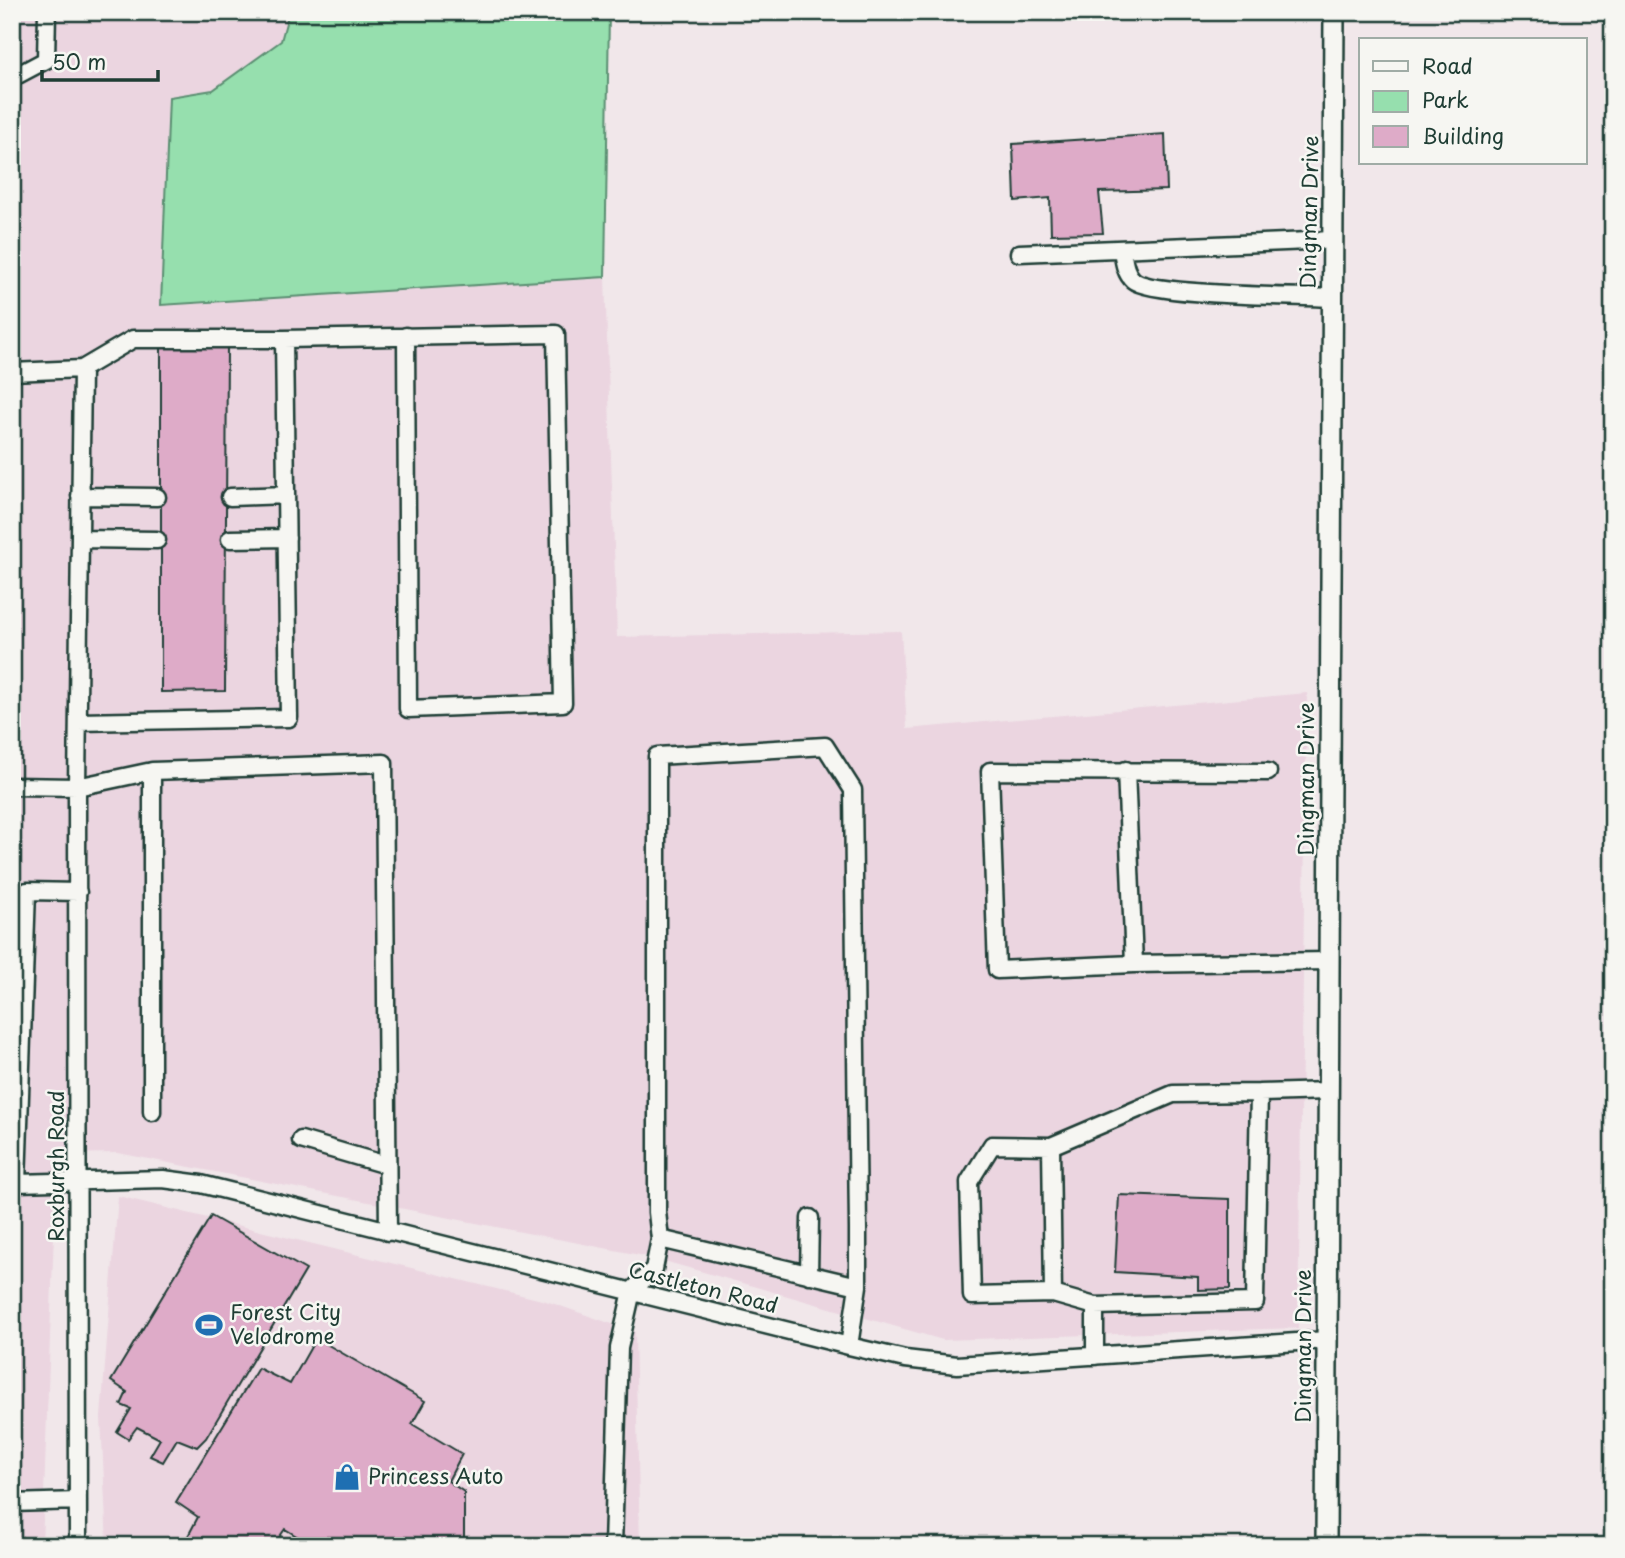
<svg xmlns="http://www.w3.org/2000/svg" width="1625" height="1558" viewBox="0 0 1625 1558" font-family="'Playpen Sans',sans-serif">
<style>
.built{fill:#ebd5e0}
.green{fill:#96dfae;stroke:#5a8e71;stroke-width:2}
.building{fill:#deabc8;stroke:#1f3d34;stroke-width:2}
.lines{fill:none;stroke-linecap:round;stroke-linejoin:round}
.minor-casing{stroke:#1f3d34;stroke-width:21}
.major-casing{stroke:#1f3d34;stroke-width:24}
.minor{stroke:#f6f6f2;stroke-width:16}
.major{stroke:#f6f6f2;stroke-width:19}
.labels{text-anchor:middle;stroke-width:5;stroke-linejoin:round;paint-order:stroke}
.street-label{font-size:21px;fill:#1f3d34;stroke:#f6f6f2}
.poi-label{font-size:21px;fill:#1f3d34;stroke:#f6f6f2;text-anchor:start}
</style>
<rect width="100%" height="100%" fill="#f1e7ea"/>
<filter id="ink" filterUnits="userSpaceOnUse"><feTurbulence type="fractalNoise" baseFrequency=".0143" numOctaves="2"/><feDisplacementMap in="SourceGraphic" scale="14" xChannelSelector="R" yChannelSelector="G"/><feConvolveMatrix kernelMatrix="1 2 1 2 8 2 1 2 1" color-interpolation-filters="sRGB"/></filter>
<g filter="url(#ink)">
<path class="built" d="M12 12H289L281 41 213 90 169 97 161 305 605 277 617 637 901 631 907 729 1307 693 1298 1328 943 1340 650 1257 118 1153 57 1154 42 1546H12Z
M118 1196 546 1301 635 1332 640 1546H107L101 1417Z"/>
<path class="green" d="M289 12H609L605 277 161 305 169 97 213 90 281 41Z"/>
<path class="building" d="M1165 134 1167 190 1099 192 1103 233 1051 234 1050 198 1015 201 1013 144Z
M161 345H227L225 691 161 692Z
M1119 1195 1230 1199V1289L1198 1290V1277L1115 1272Z
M211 1216 306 1270 206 1438 197 1447 177 1439 163 1462 150 1456 160 1439 137 1427 128 1439 117 1432 131 1409 121 1405 127 1392 111 1381Z
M316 1338 425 1401 412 1424 462 1454 448 1481 464 1492V1546H313L285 1529 273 1546H196L186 1540 198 1517 176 1502 258 1368 290 1384Z"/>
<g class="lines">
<defs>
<path id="minor" d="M12 78 46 60 47 12
M1122 250C1124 261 1125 273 1133 280 1151 296 1300 296 1332 298
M1019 253 1333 240
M284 339 556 334 563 703 408 709 406 336
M12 372 82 369
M80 496 157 497
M230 497 286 495
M80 539 157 540
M230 539 287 538
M1126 770 1134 964
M152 771V1112
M1268 772 990 771 997 970 1134 964 1329 961
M12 786 77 787 152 771 384 763 388 1232
M78 892 27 891 17 1183 163 1179 201 1184 849 1346 905 1359 957 1365 1327 1340
M301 1140 386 1165
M1051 1146 992 1145 969 1182 972 1296 1053 1294 1051 1146 1173 1094 1259 1093
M660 1239 858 1286
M809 1275 810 1218
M1053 1294 1095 1306 1255 1302 1259 1093 1328 1091
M1095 1356V1306
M12 1503 78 1501
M78 1546 77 787 82 369 133 339H284L289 718 78 722
M613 1546 619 1348 632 1291 654 1269 660 1239 657 1212V756L825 746 853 790 858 1229V1286L849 1346"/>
<path id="major" d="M1326 1546 1334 12"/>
</defs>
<use href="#minor" class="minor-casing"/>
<use href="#major" class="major-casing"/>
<use href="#minor" class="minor"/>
<use href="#major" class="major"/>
</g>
</g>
<defs>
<symbol id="stadium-bare" viewBox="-9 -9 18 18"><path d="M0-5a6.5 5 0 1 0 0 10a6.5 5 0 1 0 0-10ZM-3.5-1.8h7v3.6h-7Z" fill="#1f6fb2" stroke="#f6f6f2" stroke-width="2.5" paint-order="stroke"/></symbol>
<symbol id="shop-bare" viewBox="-9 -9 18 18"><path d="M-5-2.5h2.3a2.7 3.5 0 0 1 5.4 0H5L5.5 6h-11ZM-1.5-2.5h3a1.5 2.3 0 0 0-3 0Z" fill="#1f6fb2" stroke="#f6f6f2" stroke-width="2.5" paint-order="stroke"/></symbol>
</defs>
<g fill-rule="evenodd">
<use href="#stadium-bare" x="190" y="1306" width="38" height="38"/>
<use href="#shop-bare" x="328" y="1458" width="38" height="38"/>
</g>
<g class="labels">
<g class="street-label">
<text transform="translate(1310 212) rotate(-89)" y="7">Dingman Drive</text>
<text transform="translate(1307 779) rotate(-90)" y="7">Dingman Drive</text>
<text transform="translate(57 1166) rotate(-90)" y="7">Roxburgh Road</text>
<text transform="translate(703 1288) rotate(14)" y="7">Castleton Road</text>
<text transform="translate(1304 1346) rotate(-90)" y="7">Dingman Drive</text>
</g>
<g class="poi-label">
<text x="230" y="1320">Forest City<tspan x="230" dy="24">Velodrome</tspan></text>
<text x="368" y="1484">Princess Auto</text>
</g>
</g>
<rect width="1625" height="1558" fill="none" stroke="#f6f6f2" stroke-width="42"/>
<rect x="21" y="21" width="1583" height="1516" fill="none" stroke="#1f3d34" stroke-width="2.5" filter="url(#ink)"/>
<rect x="1359" y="38" width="228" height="126" fill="#f6f6f2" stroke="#a0aca6" stroke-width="2"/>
<rect x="1373" y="61" width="35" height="10" fill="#f6f6f2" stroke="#a0aca6" stroke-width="2"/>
<text x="1422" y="74" font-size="21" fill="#1f3d34">Road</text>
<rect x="1373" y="91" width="35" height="21" fill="#96dfae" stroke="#a0aca6" stroke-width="2"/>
<text x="1422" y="108" font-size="21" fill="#1f3d34">Park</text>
<rect x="1373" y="126" width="35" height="21" fill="#deabc8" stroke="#a0aca6" stroke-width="2"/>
<text x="1422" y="144" font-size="21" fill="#1f3d34">Building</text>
<path d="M42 70v10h116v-10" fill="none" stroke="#1f3d34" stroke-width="3.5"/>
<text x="52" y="70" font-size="21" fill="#1f3d34" stroke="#f6f6f2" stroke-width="5" paint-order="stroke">50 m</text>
</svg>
